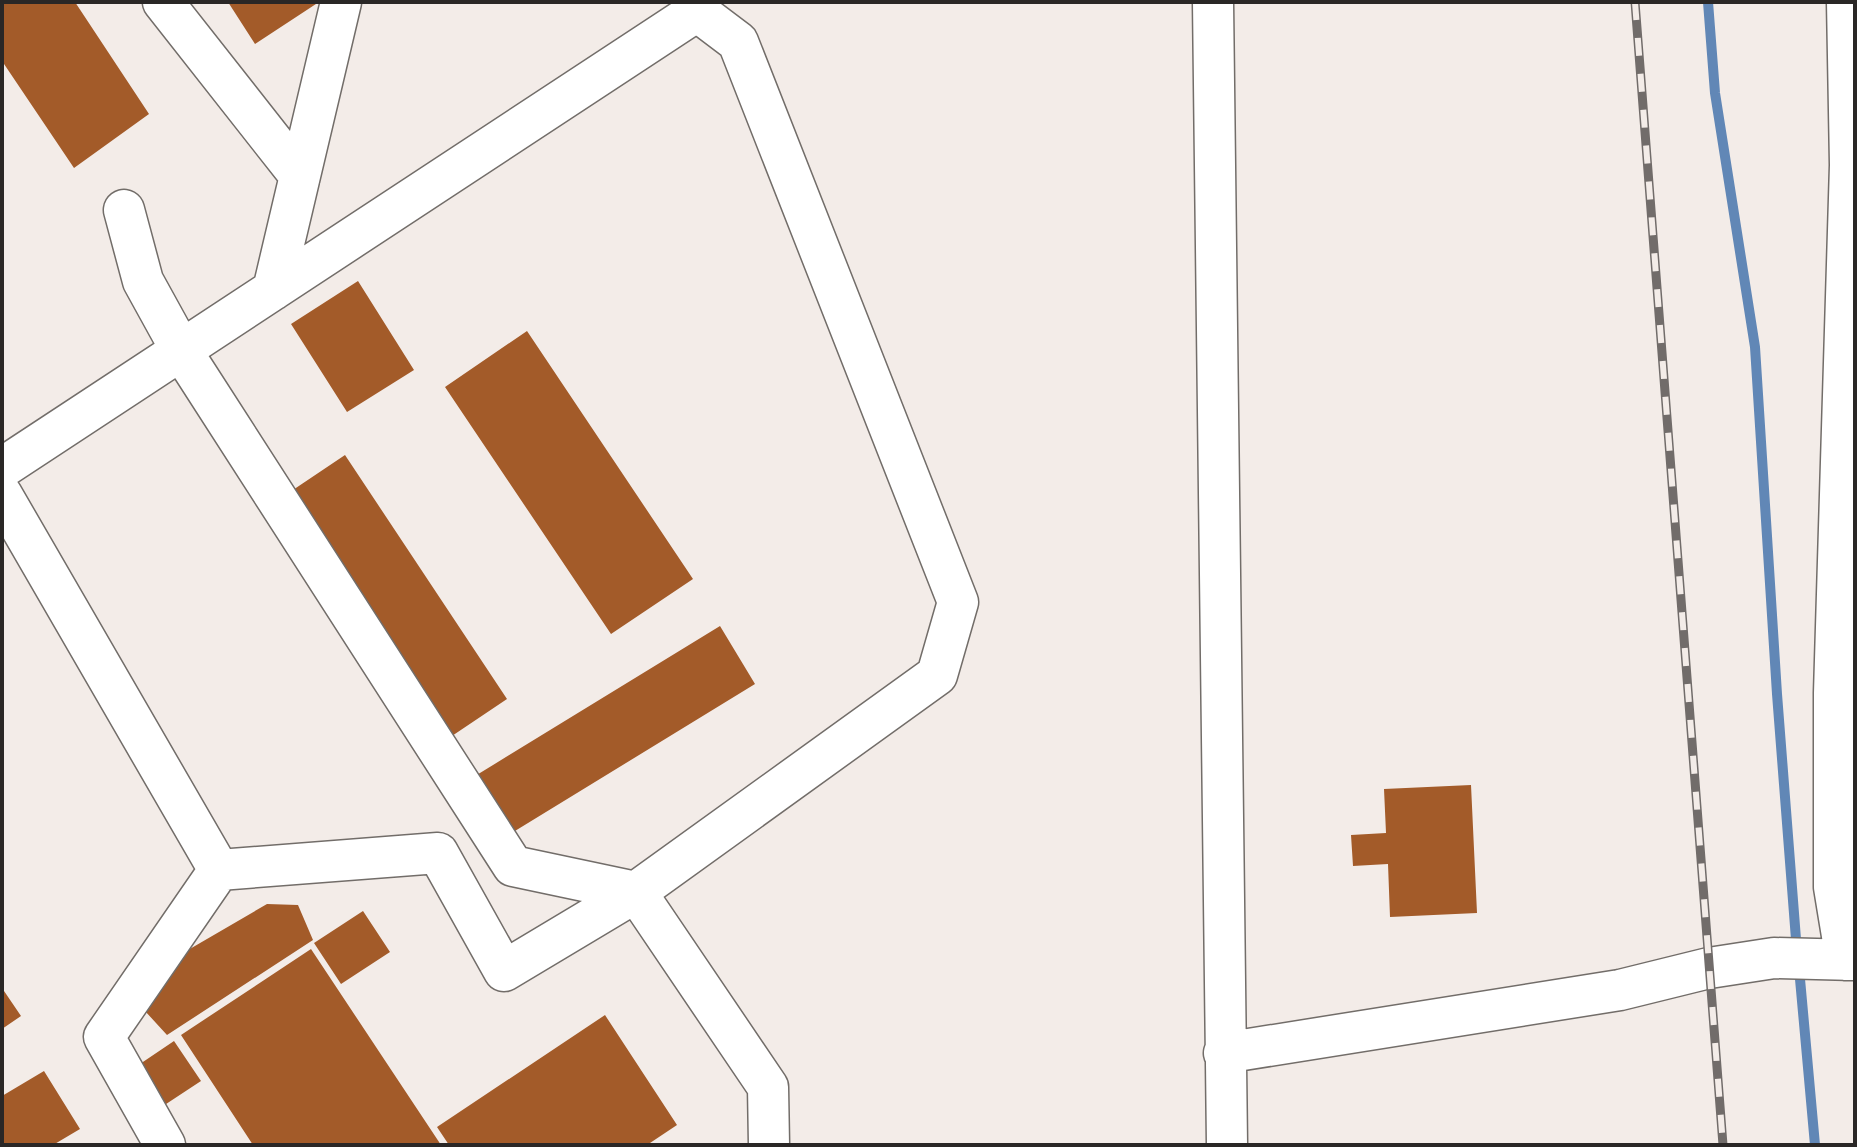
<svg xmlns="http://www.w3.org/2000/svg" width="1857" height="1147" viewBox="0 0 1857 1147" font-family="Manrope,sans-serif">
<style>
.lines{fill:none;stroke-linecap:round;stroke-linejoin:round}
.stream{stroke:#6187b6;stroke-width:10}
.building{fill:#a35b29}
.minor-casing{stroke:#726d69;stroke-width:43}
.minor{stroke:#fff;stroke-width:40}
.rail-casing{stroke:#716c6a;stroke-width:9}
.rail{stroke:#f3ece8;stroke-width:6;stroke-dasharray:18;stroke-linecap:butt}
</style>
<rect width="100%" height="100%" fill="#f3ece8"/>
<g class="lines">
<path class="stream" d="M1708 2 1715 93 1755 347 1777 694 1797 952
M1799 968 1815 1145"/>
</g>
<path class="building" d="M2 2H75L149 114 74 168 2 61Z
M228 2H319L255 44Z
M358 281 414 370 347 412 291 324Z
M527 331 693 579 611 634 445 387Z
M345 455 507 699 440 744 278 500Z
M720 626 755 684 497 842 462 784Z
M1471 785 1477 913 1390 917 1388 864 1353 866 1351 835 1386 833 1384 789Z
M267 904 298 905 313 940 167 1035 145 1011 176 957Z
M363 911 390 952 341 984 314 943Z
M311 949 441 1145H253L181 1035Z
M2 988 21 1016 2 1029Z
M605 1015 677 1125 647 1145H449L437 1127Z
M174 1041 201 1081 160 1108 134 1068Z
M44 1071 80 1129 53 1145H2V1096Z"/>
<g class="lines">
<defs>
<path id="minor" d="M163 2 300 176
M1213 2 1227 1145
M273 290 341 2
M2 468C234 316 465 163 697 11L738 42 958 602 937 675 636 892 513 866 181 350 143 281 124 210
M2 495 219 870 438 853 504 971 636 892 768 1087 769 1145
M1846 960 1834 887V693L1850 165 1847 2
M1224 1053 1620 990 1709 968 1774 958 1855 960
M165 1145 104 1037 219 870"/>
</defs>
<use href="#minor" class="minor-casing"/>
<use href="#minor" class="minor"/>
<defs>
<path id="rail" d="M1635 2 1723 1145"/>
</defs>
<use href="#rail" class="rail-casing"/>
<use href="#rail" class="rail"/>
</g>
<rect width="1857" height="1147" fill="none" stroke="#2a2726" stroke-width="8"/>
</svg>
